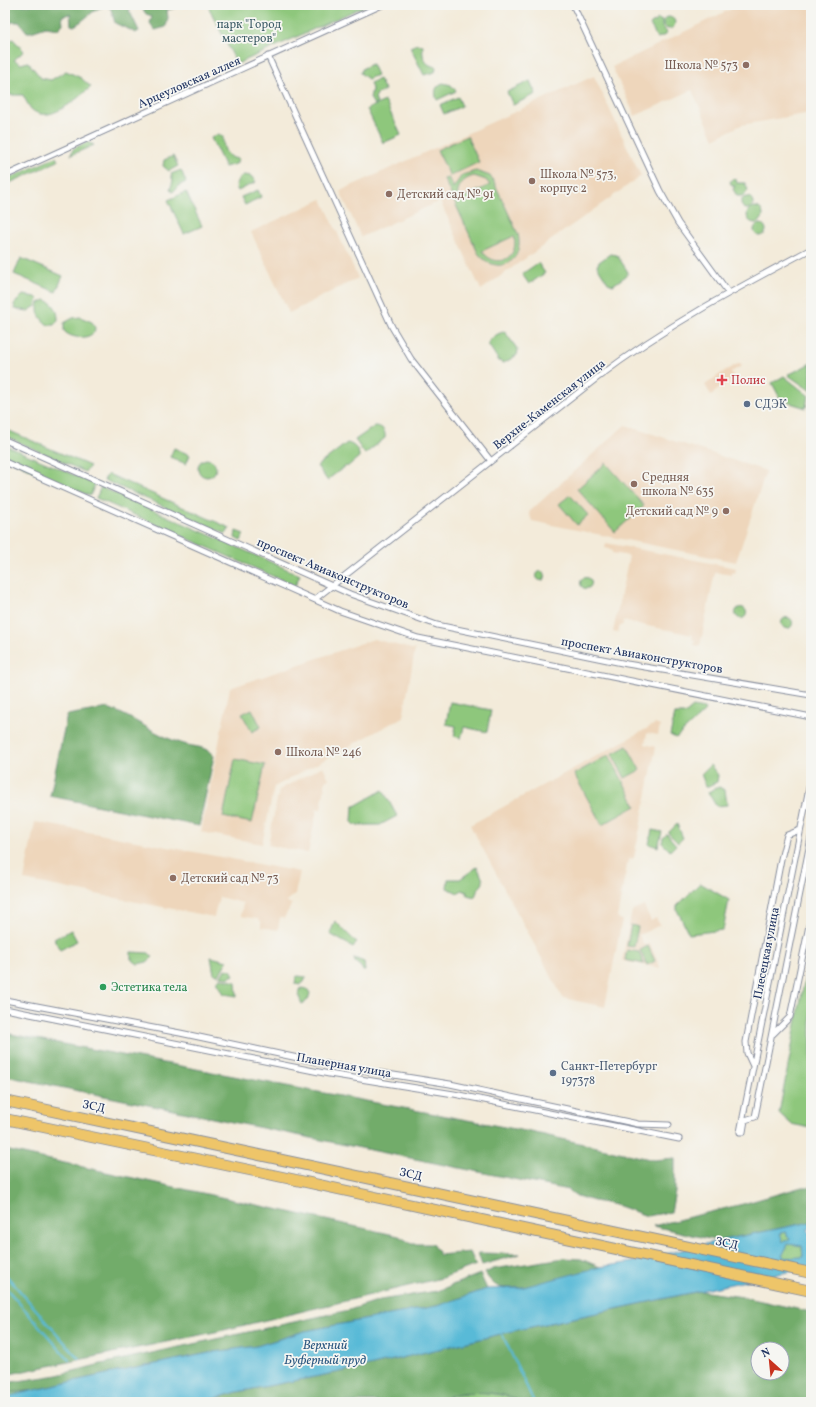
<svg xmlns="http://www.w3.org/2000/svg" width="816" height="1407" viewBox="0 0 816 1407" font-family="Vollkorn,serif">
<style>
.built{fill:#eed6bb}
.green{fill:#8ec77b;stroke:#547b6c;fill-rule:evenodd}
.forest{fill:#72ac6b;stroke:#466e64;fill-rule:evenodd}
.water{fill:#58bad7;stroke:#3a749a;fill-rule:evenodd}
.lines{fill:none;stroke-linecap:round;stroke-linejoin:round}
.stream{stroke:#58bad7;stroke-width:2}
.minor-casing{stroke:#878d9c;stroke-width:7}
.motorway-casing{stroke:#878d9c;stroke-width:12}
.minor{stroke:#fff;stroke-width:5}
.motorway{stroke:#eec569;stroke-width:10}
.education-dot{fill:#8d6e63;stroke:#f6f6f2;stroke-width:1.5}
.health-dot{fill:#e0444e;stroke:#f6f6f2;stroke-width:1.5}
.service-dot{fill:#5c6f8a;stroke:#f6f6f2;stroke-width:1.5}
.leisure-dot{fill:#2e9e5b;stroke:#f6f6f2;stroke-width:1.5}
.labels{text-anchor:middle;stroke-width:3.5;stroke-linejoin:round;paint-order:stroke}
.park-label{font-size:12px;fill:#3e5d67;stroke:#f6f6f2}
.education-label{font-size:12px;fill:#785e54;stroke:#f6f6f2;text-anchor:start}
.street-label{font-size:12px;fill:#1b2f5e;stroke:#f6f6f2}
.health-label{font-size:12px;fill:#be3a42;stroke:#f6f6f2;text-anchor:start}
.service-label{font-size:12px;fill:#4e5e75;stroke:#f6f6f2;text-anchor:start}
.leisure-label{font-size:12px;fill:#27864d;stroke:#f6f6f2;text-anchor:start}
.water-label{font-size:13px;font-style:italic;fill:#2d5982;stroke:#f6f6f2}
</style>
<rect width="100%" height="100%" fill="#f6f6f2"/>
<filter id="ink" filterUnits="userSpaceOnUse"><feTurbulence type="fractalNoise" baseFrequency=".025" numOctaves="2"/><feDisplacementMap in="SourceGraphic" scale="8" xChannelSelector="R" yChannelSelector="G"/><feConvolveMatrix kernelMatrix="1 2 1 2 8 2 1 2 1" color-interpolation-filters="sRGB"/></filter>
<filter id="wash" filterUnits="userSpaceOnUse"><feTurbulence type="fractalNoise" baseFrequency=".012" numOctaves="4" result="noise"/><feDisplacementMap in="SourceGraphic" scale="16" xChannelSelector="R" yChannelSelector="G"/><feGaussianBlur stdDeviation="0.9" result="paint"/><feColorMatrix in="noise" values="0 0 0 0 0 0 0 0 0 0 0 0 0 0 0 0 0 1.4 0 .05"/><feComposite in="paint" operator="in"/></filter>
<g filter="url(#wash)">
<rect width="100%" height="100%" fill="#f3ebda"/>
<path class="built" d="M739 5H811V113L741 125 714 139 692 90 635 116 612 67Z
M594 76 641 176 481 290 440 201 361 237 340 191Z
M322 199 358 278 289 313 251 232Z
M740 363 742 366 731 372 734 377 711 395 705 385 726 370Z
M625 425 766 471 736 562 532 521 529 512Z
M606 543 736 568 735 573 731 572V575L715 572 700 646 694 645 695 640 692 639 693 635 623 621V625H620L618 633 613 632 629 556 612 553 613 550 605 548Z
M374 639 415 650 403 717 274 787 262 844 201 832 230 688Z
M655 724 660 726 658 735 647 733 645 744 656 747 634 858 628 860 617 918 622 920 605 1007 563 998 470 825Z
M323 766 329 779 326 780 321 809H317L308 853 268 845 279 790Z
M35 822 300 872 295 894 286 902 292 904 284 918 280 917 278 930 261 927V921L258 919 241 916 243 903 219 897 214 917 24 880Z
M644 906 651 921 656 918 660 925 639 935 644 945 650 944 660 967 659 968 622 961 632 911Z"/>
<path class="green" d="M209 5H367L237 64 208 6Z
M663 23a6 6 0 1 1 12 0a6 6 0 1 1-12 0Z
M658 19 662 21V27L667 32 665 35 658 38 655 36 654 31 650 25Z
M13 39 24 51 14 60 21 64 28 62 41 78 51 80 66 71 81 78 91 87C77 98 49 126 31 109 28 105 25 99 23 95H10L5 87V43Z
M417 44 423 46C422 57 424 65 436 67L435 72 424 75 410 47Z
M372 64 377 75 368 79 360 73 363 68Z
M379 79 385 90 377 94 375 99 377 103 374 105 370 98 372 89 370 83Z
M530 81 536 94 513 105 507 92Z
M443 83 451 85 456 91 437 100C434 92 435 86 443 83Z
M458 97 462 106 444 114 440 105Z
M385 101 401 135 383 143 367 109Z
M218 134 223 136C223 148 225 158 239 159L236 164 225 167 211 138Z
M467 136 479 162 450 176 437 150Z
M87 142 94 145 71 155 73 149Z
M173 156 178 166 169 171 163 166 164 160Z
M56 157 58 161 5 185V180Z
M181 170 186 182 178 186 173 192 170 190 173 181 171 174Z
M476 171 490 176 494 182 518 234C525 263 496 277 478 253L444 179 448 177 453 188 462 175ZM474 176 486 180 490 185 458 200C456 187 462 179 474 176ZM514 236C520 259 495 270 482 251Z
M244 175 251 176 256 182 238 191C234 184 237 178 244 175Z
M732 179 736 180 737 183H745L748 190 744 196H737L733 189 735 186H732L730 182Z
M258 190 261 197 245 205 241 197Z
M186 192 202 226 184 234 168 200Z
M741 203a6 6 0 1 1 12 0a6 6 0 1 1-12 0Z
M747 215a8 8 0 1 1 16 0a8 8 0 1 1-16 0Z
M754 230a6 6 0 1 1 12 0a6 6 0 1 1-12 0Z
M610 254 617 255 628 272 626 276 613 285 608 283 597 266 599 262Z
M21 258 63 276 56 292 14 274Z
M538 263 545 273 529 284 522 274Z
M23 295 36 297 38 299 36 306 28 311 15 309 14 304Z
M45 300C55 303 58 311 58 320L54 325H48C40 319 36 312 39 303Z
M80 317 92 322C104 337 75 343 64 331V323L73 318Z
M505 332 518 350 517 355 504 363 499 361 488 344C490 338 499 332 505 332Z
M811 363V391L788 375Z
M784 376 809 396 807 401 806 408 781 400 772 383Z
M375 426C382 426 386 431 385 438L365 454 355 440Z
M5 429 90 466 85 472 5 436Z
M347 443C354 444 360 451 359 457L347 467 346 466 327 480 317 466Z
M5 445 95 484 90 496 5 458Z
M174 448 190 455 186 464 170 457Z
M198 468a9 9 0 1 1 18 0a9 9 0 1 1-18 0Z
M606 463 644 506 615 532 577 489Z
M108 474 230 528 226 534 104 480Z
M101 487 300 575 295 586 96 498Z
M570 495 588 515 577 525 559 504Z
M236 531 244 534 241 541 235 538Z
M536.5 576a4.5 4.5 0 1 1 9 0a4.5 4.5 0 1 1-9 0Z
M580.5 583a5.5 5.5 0 1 1 11 0a5.5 5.5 0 1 1-11 0Z
M735.5 613a5.5 5.5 0 1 1 11 0a5.5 5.5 0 1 1-11 0Z
M781.5 623a5.5 5.5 0 1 1 11 0a5.5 5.5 0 1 1-11 0Z
M450 702 491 710 487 732 464 727 461 738 454 736 456 726 446 724Z
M693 707 704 709 705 711 676 738 670 735 675 714H685Z
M252 709 261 727 252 732 242 714Z
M627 746 640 770 625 778 612 754Z
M609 755 636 806 602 825 574 774Z
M235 759 265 765 252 823 223 817Z
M710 765 718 775 717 782 706 787 701 774Z
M719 787 725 790 727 805 716 806 708 792Z
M383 790 397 816 380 825H355L352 822 353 807Z
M677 824 683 838 678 843 668 833Z
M652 830 662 832 658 847 649 844Z
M667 834 676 845 670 851 662 843 663 838Z
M477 867C489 890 480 879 475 897L467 895V892L461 890 458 893 447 888 448 879H460Z
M700 883 729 900 723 930 689 934 677 910V906Z
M335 921 357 943 353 947 330 934Z
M631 925 638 927 634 947 627 946Z
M71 930 77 941 60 950 54 939Z
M648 946 655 961 647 965 640 950Z
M811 946V1128L791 1124 779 1113Z
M627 950 639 952 644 964 625 960Z
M131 952 149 953 153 957 147 962 138 964 131 959Z
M211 957 227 961 219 975 214 974Z
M354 958 364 962 365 971H363L361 967 355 962Z
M225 969 231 970 234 975 228 978 221 976Z
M298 976 306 977 304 982 300 985 295 984 296 977Z
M220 978 236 982 237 996 224 994 217 982Z
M301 988 307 989 310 993 308 1000 302 1004 298 995Z
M786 1232 790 1240 783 1242 779 1233Z
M788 1244 802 1246 803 1257 785 1258 782 1256Z
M38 1390 5 1397V1393Z
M481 1392 515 1397 520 1402H440L455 1394Z"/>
<path class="forest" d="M5 5H134L129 10 139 31 135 33C129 28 122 27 115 23L111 9 107 6C94 7 86 20 74 26L71 25 70 14 62 16 63 24 58 29 46 27 31 32H27L19 22H11L5 38Z
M140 5H179V7L167 10 168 18 166 27 155 30 150 23 152 16 146 14Z
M108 708C134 717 156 736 184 744 197 748 204 745 214 756L199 826 50 796 67 715Z
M5 1033 430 1113 531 1132 654 1160 675 1158V1191L671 1212 647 1216 616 1205 594 1201 577 1196 568 1190 5 1076Z
M5 1150 399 1236 412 1244H432L440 1255 470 1252 476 1265 442 1278 220 1331 5 1375Z
M802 1187H811V1222L718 1241 653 1226 743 1204Z
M478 1253 520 1254 482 1265Z
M564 1258 581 1259 600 1267C577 1273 521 1293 500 1287 494 1286 488 1278 485 1273L493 1269Z
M480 1274 487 1289 437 1306 305 1331 257 1346 214 1352 83 1379 38 1390 5 1393V1383L58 1375 101 1364 349 1310 380 1300 437 1291Z
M700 1291 743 1297 811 1312V1402H520C509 1392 471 1391 456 1394 451 1395 445 1399 440 1402H202L237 1392 360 1368 517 1330ZM758 1349H782V1373H758Z"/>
<path class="water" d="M811 1222V1228L808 1229 811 1237V1267L517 1330 360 1368 237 1392 202 1402H5V1397L83 1379 214 1352 257 1346 305 1331 437 1306 487 1289 520 1288 600 1267 633 1262 718 1241ZM786 1232 790 1240 783 1242 780 1233ZM788 1244 802 1246 803 1257 785 1258 782 1256Z"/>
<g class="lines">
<path class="stream" d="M5 1274 79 1359
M5 1287 69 1360
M502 1334 534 1402"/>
</g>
</g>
<g filter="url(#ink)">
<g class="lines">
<defs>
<path id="minor" d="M573 5 660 191 678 223 728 292
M268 56 392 327 411 359 491 461
M5 176 382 5
M5 440 350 594 437 625 627 664 811 695
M5 462 340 611 418 638 811 717
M315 599 597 378C664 327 737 288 811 249
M811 778 740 1132H743L745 1120 755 1117 811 838
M5 1000 180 1033 331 1065 450 1084 638 1124 669 1125
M5 1009 329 1074 454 1094 679 1139
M773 1034 790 1017 811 916
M753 1066 747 1053 746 1042 781 859 787 835 800 830"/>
<path id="motorway" d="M5 1101C274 1157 542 1218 811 1273
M5 1119 259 1172 811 1291"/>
</defs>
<use href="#minor" class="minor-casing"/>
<use href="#motorway" class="motorway-casing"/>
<use href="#minor" class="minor"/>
<use href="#motorway" class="motorway"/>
</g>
</g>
<g class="education-dot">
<circle cx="746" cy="65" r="4"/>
<circle cx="532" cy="181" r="4"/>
<circle cx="389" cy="194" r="4"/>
<circle cx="634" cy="484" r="4"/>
<circle cx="726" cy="511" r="4"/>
<circle cx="278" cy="752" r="4"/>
<circle cx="173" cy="878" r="4"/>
</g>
<path class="health-dot" d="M720 374h4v4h4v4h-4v4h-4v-4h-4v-4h4z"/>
<g class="service-dot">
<circle cx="747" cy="404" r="4"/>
<circle cx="553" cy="1073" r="4"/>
</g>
<circle class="leisure-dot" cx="103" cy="987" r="4"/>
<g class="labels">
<g class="park-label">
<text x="249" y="28">парк "Город<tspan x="249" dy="14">мастеров"</tspan></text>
</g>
<g class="education-label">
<text x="738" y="69" text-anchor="end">Школа № 573</text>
<text x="540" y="178">Школа № 573,<tspan x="540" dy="14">корпус 2</tspan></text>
<text x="397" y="198">Детский сад № 91</text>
<text x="642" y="481">Средняя<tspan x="642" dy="14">школа № 635</tspan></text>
<text x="718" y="515" text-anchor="end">Детский сад № 9</text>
<text x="286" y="756">Школа № 246</text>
<text x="181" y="882">Детский сад № 73</text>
</g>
<g class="street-label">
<text transform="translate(189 82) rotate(-24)" y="4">Арцеуловская аллея</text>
<text transform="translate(549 404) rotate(-38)" y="4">Верхне-Каменская улица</text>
<text transform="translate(333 573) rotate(23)" y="4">проспект Авиаконструкторов</text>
<text transform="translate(642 655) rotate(10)" y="4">проспект Авиаконструкторов</text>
<text transform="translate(766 953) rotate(-79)" y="4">Плесецкая улица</text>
<text transform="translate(344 1065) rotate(10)" y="4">Планерная улица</text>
<text transform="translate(94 1106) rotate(12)" y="4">ЗСД</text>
<text transform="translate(411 1174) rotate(13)" y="4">ЗСД</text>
<text transform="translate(727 1243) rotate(12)" y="4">ЗСД</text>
</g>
<g class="health-label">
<text x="731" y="384">Полис</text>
</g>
<g class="service-label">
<text x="755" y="408">СДЭК</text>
<text x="561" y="1070">Санкт-Петербург<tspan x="561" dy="14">197378</tspan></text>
</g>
<g class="leisure-label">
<text x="111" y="991">Эстетика тела</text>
</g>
<g class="water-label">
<text x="325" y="1349">Верхний<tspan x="325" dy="15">Буферный пруд</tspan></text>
</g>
</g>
<rect width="816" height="1407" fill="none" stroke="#f6f6f2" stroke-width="20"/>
<g transform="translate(770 1361) rotate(333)"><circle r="19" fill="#f6f6f2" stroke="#9ea6b7"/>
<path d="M0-3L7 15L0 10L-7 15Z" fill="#c8321e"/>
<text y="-6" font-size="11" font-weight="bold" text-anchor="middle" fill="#1b2f5e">N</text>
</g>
</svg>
